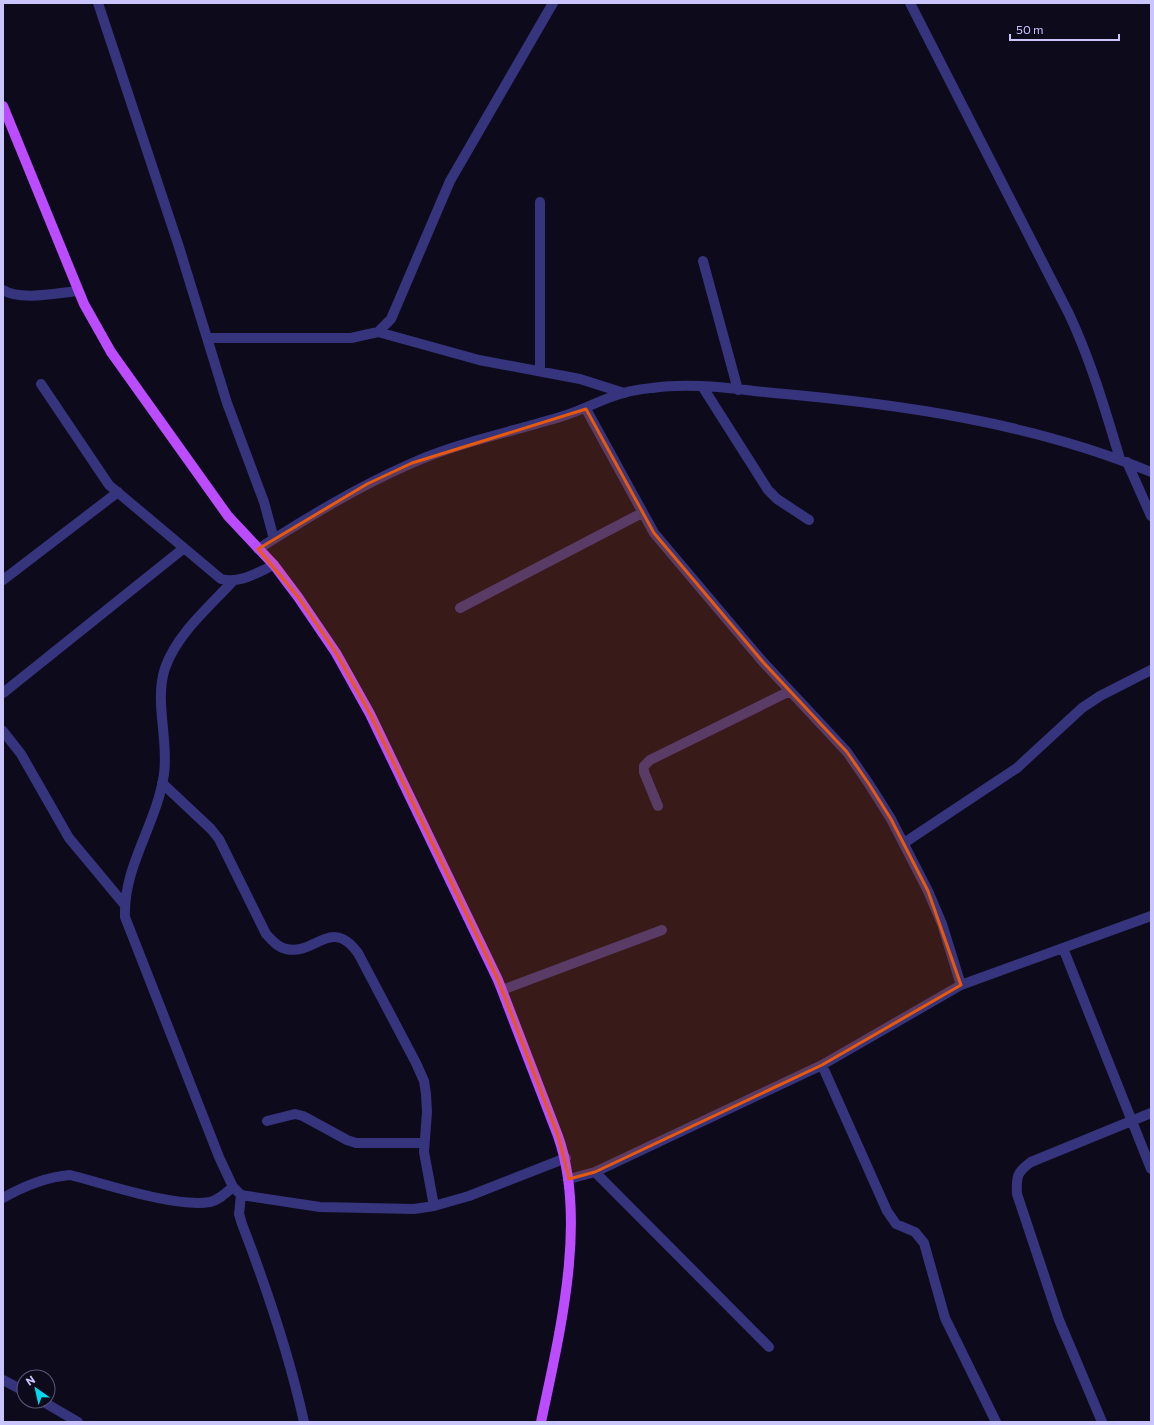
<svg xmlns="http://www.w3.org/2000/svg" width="1154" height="1425" viewBox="0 0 1154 1425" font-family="Commissioner,sans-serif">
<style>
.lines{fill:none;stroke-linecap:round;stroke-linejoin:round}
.minor{stroke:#36347c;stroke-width:10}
.primary{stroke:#bb4cff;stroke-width:10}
.marked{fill:#e8590c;fill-opacity:0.2;stroke:#e8590c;stroke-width:3;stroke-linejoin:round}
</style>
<rect width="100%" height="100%" fill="#0d0a1c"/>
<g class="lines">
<path class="minor" d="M98 3 179 247 227 403 264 502 274 539
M910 3 1069 314C1091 361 1105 409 1120 459
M703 261 738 390
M3 290C20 301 58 293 78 291
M378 332 479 360 580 379 624 393
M207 338H351L378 332 391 319 450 181 553 3
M540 371V202
M41 384 109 485 221 579C240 584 256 573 274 565
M702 386 768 490 777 499 809 520
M586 409 654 533 763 662 847 752 869 784 891 819 928 891 942 924 961 985
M1127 462 1151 516
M258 549C307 518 357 487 410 464 459 442 512 432 563 416 584 410 603 398 624 393 633 390 643 389 652 388 692 382 734 389 774 393 901 404 1033 423 1151 472
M3 580 118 492
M232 582C208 608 177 634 165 668 154 702 169 740 164 774 157 824 123 866 125 917L219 1157 233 1187 241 1195 320 1207 414 1209 434 1206 469 1196 566 1158
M460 608 642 513
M3 693 184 548
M3 731 21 754 69 838 124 904
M162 783 211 829 219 839 266 934C272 940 277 947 286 949 315 956 331 916 358 953L416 1063 424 1081 426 1094 427 1112 424 1152 434 1206
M658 806 644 772V766L650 760 790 691
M904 843 1017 768 1082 708 1100 696 1151 670
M1063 948 1151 1169
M502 990 662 930
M822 1065 887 1211 896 1224 915 1232 924 1243 945 1318 996 1422
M267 1121 295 1114 303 1116 347 1140 356 1143H424
M595 1172 769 1347
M569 1179 595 1172 822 1065 961 985 1151 916
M241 1195 239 1214 242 1224C267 1289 289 1354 304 1422
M3 1198C24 1186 46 1177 70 1175 106 1184 175 1208 210 1202 219 1200 226 1193 233 1187
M3 1380 24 1391
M42 1401 78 1422
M1102 1422 1059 1320 1017 1194C1016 1177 1017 1172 1031 1162L1151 1113"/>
<path class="primary" d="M3 106 84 304 111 352 228 516 274 565 298 597 336 653 370 714 498 980 558 1136C588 1221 559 1336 541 1422"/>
</g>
<path class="marked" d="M586 409 654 533 763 662 847 752 869 784 891 819 928 891 961 985 822 1065 595 1172 569 1179 558 1136 498 980 370 714 336 653 298 597 258 549 367 484 412 463Z"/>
<rect width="1154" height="1425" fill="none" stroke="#cbc5ff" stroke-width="8"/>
<g transform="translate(36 1389) rotate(326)"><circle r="19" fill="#0d0a1c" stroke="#595577"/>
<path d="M0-3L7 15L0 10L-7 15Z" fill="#00daf0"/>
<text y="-6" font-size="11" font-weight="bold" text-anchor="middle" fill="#cbc5ff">N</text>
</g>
<path d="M1010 34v6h109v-6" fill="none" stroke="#cbc5ff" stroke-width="2"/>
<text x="1016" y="34" font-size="12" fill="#cbc5ff" stroke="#0d0a1c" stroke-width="3" paint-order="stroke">50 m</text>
</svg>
